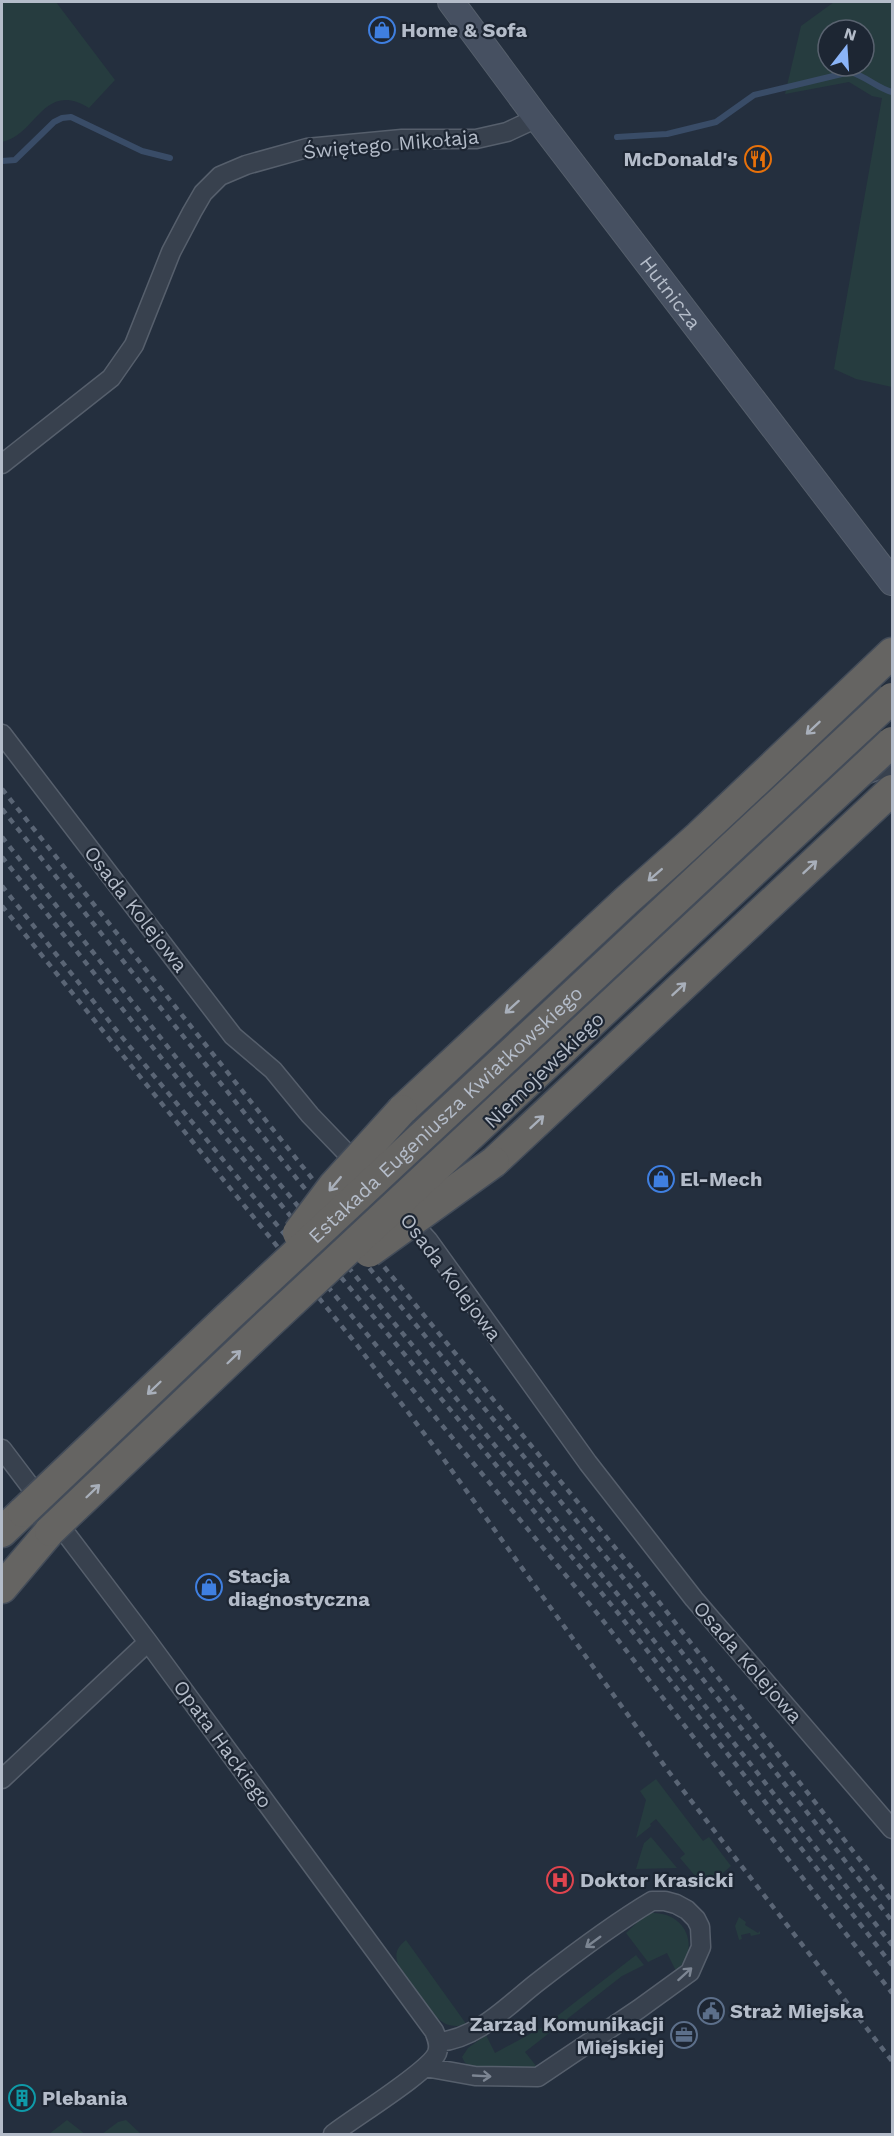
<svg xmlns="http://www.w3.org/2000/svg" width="894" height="2136" viewBox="0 0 894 2136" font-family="'Work Sans',sans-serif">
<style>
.green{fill:#263c3f;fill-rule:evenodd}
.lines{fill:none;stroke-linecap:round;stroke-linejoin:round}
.stream{stroke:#394c67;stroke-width:6}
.minor-casing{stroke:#565f6c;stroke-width:21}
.secondary-casing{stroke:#565f6c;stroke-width:28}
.trunk-casing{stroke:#434c59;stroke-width:33}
.minor{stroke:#38414e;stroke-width:18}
.secondary{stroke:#465061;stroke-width:26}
.trunk{stroke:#656462;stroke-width:30}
.rail{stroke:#5a6575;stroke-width:4.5;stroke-dasharray:6 6;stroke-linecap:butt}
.trunk-bridge-casing{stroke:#434c59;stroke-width:33;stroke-linecap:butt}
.trunk-bridge{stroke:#656462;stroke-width:30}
.oneway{stroke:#a8afba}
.oneway2{stroke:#7c8592}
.labels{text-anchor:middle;stroke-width:4.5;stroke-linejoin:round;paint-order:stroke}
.poi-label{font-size:20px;font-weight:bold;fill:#b4bcc9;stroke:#1d2633;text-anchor:start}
.street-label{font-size:20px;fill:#b4bcc9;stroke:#1d2633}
</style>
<rect width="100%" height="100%" fill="#242f3e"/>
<path class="green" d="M2 2H56L115 80 89 108C43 80 37 135 2 142Z
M834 2H892V387L856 379 834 369 882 98 872 96 849 82 785 94 801 26ZM828 30H864V66H828Z
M656 1779 703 1841 709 1837 731 1866 708 1886 696 1877 680 1858 685 1854 656 1819 650 1824 651 1826 636 1838 646 1800 640 1791Z
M651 1837 677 1868 636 1869 644 1843Z
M652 1913C685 1912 702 1947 676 1971L667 1953 648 1962 626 1933 645 1915Z
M739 1917 746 1922 745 1925 758 1933 760 1931V1934L751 1936 750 1933 741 1935 742 1939 739 1940 735 1926Z
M406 1940 467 2025C460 2026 451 2027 444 2023 427 2012 411 1983 399 1966 394 1955 396 1948 406 1940Z
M636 1955 644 1965 622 1976 525 2052 537 2067C523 2070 480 2071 468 2065 464 2062 464 2061 462 2057L468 2048 486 2035 495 2053 543 2027Z
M67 2120 85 2134H49Z
M126 2120 141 2134H102L118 2122Z"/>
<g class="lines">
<path class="stream" d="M617 137 667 134 716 122 754 95 850 72C866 76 877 88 892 92
M2 161 15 160 54 122 62 118 71 117 142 151 170 158"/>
<defs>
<path id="minor" d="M2 464 111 378 134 345 171 252 192 212 203 193 220 176 246 165 307 148 402 139H476L507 132 537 118
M2 734 233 1036 273 1070 310 1115 362 1169
M865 775 892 765
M405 1215 428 1240 588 1463 694 1599 892 1829
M2 1449 148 1642 434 2031C437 2038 440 2045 437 2053 429 2072 353 2118 333 2134
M2 1779 148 1642
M425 2067 475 2076 538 2077 639 2009 690 1972 701 1947 700 1927 696 1919 687 1910 676 1904 665 1901H652C613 1924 575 1953 539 1981 509 2004 478 2039 438 2042"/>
<g id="secondary">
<path id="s1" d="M451 2 537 118 892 582"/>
</g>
<path id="trunk" d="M402 1110 627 900 699 836 892 653
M494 1162 892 790
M2 1532 23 1512
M2 1588 50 1531"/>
</defs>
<use href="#minor" class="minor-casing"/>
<use href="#secondary" class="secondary-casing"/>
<use href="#trunk" class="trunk-casing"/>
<use href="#minor" class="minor"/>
<use href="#secondary" class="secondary"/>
<use href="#trunk" class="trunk"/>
<path class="rail" d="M2 789 330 1201 645 1584 892 1901
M2 809 321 1209 634 1591 892 1921
M2 837 190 1075 623 1601 892 1945
M2 857 193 1098 614 1608 892 1965
M2 886 117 1031 601 1618 892 1993
M2 906 357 1345 445 1461 669 1772 892 2061"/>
<defs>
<g id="trunk-bridge">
<path d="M298 1233 334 1185 402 1110"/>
<path d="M369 1252 494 1162"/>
<path id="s2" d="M23 1512 227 1318 892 698"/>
<path d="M50 1531 266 1326 892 742"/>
</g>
</defs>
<use href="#trunk-bridge" class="trunk-bridge-casing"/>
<use href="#trunk-bridge" class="trunk-bridge"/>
</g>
<defs><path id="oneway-shaft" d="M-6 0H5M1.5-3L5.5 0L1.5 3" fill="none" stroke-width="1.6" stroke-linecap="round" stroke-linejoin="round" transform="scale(1.5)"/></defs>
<g class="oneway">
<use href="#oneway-shaft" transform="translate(813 728) rotate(137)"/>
<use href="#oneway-shaft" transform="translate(810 867) rotate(-43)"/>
<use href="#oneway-shaft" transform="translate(655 875) rotate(139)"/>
<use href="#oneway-shaft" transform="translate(679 989) rotate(-43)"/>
<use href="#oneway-shaft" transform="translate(512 1007) rotate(138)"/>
<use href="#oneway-shaft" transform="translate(537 1122) rotate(-43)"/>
<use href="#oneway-shaft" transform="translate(335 1184) rotate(130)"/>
<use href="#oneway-shaft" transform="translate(234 1357) rotate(-44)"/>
<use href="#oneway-shaft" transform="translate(154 1388) rotate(136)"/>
<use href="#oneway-shaft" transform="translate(93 1491) rotate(-44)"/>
</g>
<g class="oneway2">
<use href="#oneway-shaft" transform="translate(593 1942) rotate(144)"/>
<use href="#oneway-shaft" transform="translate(685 1974) rotate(-42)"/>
<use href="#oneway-shaft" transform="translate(482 2076) rotate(3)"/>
</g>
<defs>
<symbol id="shop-ring" viewBox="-11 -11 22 22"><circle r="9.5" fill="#1d2633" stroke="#3f7fe0" stroke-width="1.5"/><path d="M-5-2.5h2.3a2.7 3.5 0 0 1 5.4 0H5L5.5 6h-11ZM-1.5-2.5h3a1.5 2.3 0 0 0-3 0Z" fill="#3f7fe0"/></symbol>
<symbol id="restaurant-ring" viewBox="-11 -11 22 22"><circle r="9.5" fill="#1d2633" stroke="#e8710a" stroke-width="1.5"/><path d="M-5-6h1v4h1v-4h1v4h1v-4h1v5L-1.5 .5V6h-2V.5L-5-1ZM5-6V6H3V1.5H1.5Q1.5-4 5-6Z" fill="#e8710a"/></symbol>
<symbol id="hospital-ring" viewBox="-11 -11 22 22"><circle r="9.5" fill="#1d2633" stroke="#e0444e" stroke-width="1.5"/><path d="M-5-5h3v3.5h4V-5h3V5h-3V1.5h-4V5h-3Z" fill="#e0444e"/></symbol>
<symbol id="civic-ring" viewBox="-11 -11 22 22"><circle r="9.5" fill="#1d2633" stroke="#5c6f8a" stroke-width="1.5"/><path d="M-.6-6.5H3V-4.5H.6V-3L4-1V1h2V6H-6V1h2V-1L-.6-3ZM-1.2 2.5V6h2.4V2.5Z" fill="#5c6f8a"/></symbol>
<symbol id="office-ring" viewBox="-11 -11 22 22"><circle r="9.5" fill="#1d2633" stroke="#5c6f8a" stroke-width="1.5"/><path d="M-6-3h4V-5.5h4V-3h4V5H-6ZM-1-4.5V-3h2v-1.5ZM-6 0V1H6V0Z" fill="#5c6f8a"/></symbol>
<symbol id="building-ring" viewBox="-11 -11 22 22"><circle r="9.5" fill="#1d2633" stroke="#0f9aa8" stroke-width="1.5"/><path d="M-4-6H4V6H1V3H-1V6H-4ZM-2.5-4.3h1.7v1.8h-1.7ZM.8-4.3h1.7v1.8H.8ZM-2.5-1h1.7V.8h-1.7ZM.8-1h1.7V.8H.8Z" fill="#0f9aa8"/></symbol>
</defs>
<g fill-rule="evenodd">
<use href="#shop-ring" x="367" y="15" width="30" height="30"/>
<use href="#restaurant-ring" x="743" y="144" width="30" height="30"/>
<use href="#shop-ring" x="646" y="1164" width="30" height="30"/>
<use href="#shop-ring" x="194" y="1572" width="30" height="30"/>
<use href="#hospital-ring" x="545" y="1865" width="30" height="30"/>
<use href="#civic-ring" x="696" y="1996" width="30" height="30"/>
<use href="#office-ring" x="669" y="2020" width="30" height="30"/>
<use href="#building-ring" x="7" y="2083" width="30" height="30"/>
</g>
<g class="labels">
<g class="poi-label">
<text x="401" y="37">Home &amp; Sofa</text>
<text x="738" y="166" text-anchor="end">McDonald's</text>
<text x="680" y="1186">El-Mech</text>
<text x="228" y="1583">Stacja<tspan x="228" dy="23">diagnostyczna</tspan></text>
<text x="580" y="1887">Doktor Krasicki</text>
<text x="730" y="2018">Straż Miejska</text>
<text x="664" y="2031" text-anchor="end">Zarząd Komunikacji<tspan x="664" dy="23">Miejskiej</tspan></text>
<text x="42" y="2105">Plebania</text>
</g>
<g class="street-label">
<text transform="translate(391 144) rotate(-5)" y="7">Świętego Mikołaja</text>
<text dy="7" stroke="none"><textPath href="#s1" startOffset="364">Hutnicza</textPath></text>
<text transform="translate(136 909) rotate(52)" y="7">Osada Kolejowa</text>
<text transform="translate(544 1070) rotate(-44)" y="7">Niemojewskiego</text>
<text dy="7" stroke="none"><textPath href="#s2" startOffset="580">Estakada Eugeniusza Kwiatkowskiego</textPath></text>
<text transform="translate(451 1277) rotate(53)" y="7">Osada Kolejowa</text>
<text transform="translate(748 1662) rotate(49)" y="7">Osada Kolejowa</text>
<text transform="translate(223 1744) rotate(54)" y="7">Opata Hackiego</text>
</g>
</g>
<rect width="894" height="2136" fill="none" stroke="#b4bcc9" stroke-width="6"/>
<g transform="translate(846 48) rotate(17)"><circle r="28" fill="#1d2633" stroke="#59626f" stroke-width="1.5"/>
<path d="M0-4.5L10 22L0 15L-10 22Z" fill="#8ab4f8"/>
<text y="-9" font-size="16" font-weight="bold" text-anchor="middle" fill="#b4bcc9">N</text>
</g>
</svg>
